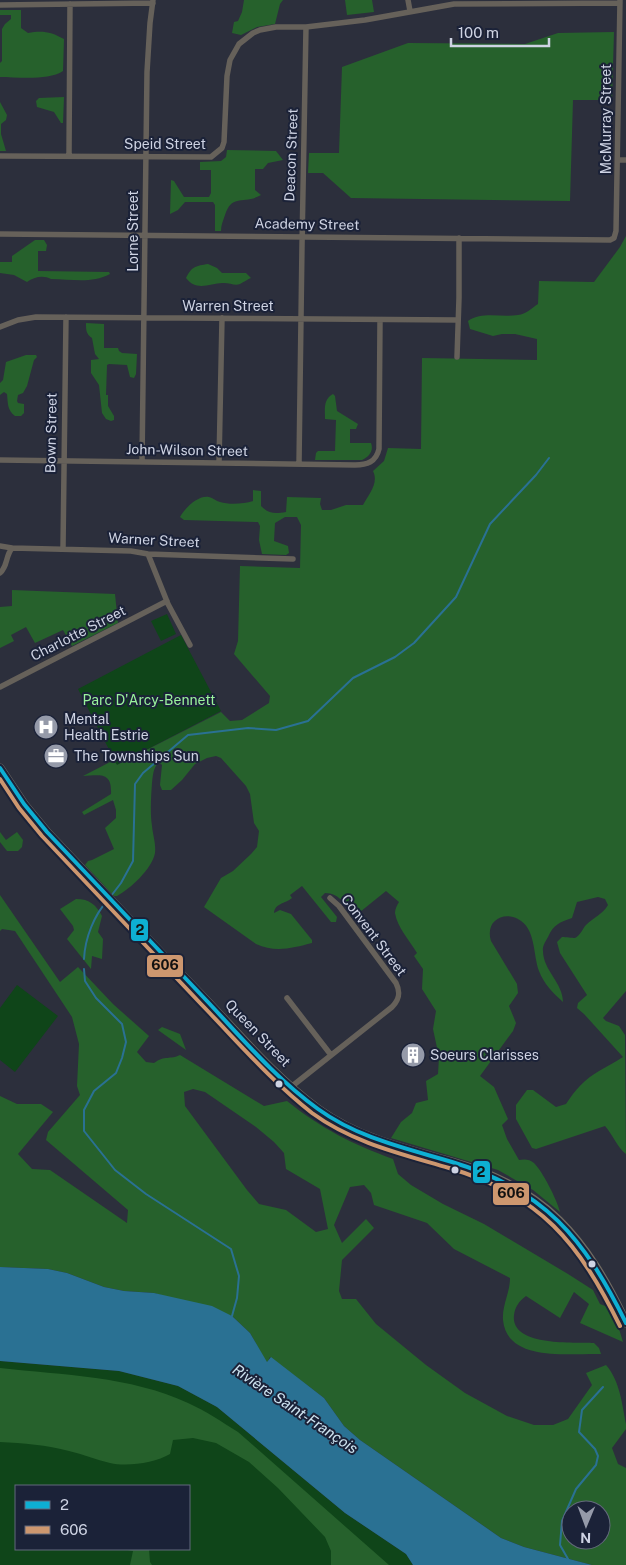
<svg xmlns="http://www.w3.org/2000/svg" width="626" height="1565" viewBox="0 0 626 1565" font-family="'Public Sans',sans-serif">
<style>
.green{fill:#0f4519;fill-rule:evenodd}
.forest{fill:#26612c;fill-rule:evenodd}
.water{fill:#2a7193}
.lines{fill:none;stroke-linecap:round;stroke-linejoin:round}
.stream{stroke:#2a7193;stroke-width:2}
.street{stroke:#66615a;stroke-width:5.5}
.primary{stroke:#716b62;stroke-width:9}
.bus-1-casing{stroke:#1b2238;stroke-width:8}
.bus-2-casing{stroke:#1b2238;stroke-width:8}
.bus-1{stroke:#0dafd3;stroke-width:4}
.bus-2{stroke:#cd976f;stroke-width:4}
.bus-dot{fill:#ced3e3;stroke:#1b2238;stroke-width:2}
.labels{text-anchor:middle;stroke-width:4;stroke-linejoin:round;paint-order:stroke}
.street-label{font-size:14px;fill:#ced3e3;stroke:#1b2238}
.park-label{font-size:14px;fill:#9af39c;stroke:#1b2238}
.poi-label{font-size:14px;fill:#ced3e3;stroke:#1b2238;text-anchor:start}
.water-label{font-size:15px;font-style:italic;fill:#cee4f1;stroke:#1b2238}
.line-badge{stroke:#1b2238;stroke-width:2}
.pale-badge-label{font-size:14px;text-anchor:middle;font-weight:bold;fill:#111}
</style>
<rect width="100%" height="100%" fill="#2c2f3c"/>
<path class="green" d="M167 614 176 634 161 641 151 621Z
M181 635 221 711 117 765 78 689Z
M17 985 58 1016 15 1072 0 1060V1008Z
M0 1361 119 1371 178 1386 217 1407 345 1513 406 1554 413 1565H0ZM16 1486H189V1549H16Z"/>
<path class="forest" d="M244 0H283L280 4 275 24 257 27 241 35 232 33 234 22 238 21 242 12Z
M345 0H372L374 12 347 15Z
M0 10H21V28L28 33C42 30 52 32 64 39L63 71C48 81 17 77 0 77V63L2 61V29L5 24 11 19V15H0Z
M614 32 612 100H573L570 201 351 198 323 173H308L309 153H339L342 67 408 43 525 44 558 33Z
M64 97 63 123H61L54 112 37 107 36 101 39 98Z
M0 102 7 115 6 120 1 124V134L6 151H0Z
M227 150 276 151 283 160 268 163 263 169H255V190L261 195C244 205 232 193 225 215 223 221 221 225 221 231H215V205L213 202H185L178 210 170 214 171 180 174 181 184 197H209L211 193V170H200V162L221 161 226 157Z
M626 236V991L603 1018 606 1021 619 1026 625 1035 626 1154C617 1147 613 1135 605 1126L536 1149 532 1148 516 1119V1105L527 1090H533L556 1107 566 1104C575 1090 585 1079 599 1071 607 1066 616 1062 623 1057L584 1014 577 1008 578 1003 587 995 560 953 557 942 562 937C566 937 572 938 575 938 580 936 583 928 586 925 594 917 602 915 608 905L605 899 598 897 577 902 572 918C560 922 553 925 548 937 546 941 542 946 543 951 543 970 563 983 563 1002 553 993 544 984 539 971 533 955 536 928 518 919 502 911 485 922 491 941L517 984 518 993 509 1006 516 1023 513 1031 480 1076 494 1087 508 1119 502 1125 507 1139 519 1160C524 1159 530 1159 534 1163 543 1172 557 1200 560 1212L533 1190 498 1170 391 1138 401 1122 412 1113 416 1103 428 1100 426 1081 438 1074 439 1057 433 1029 436 1011 422 989 423 969 414 956 417 953C410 941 397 927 395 913 395 909 397 905 399 902L386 891 355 916C346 906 340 893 325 893L321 897 337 917 336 922H331L302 886 290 895 292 898C285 904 275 903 274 913L280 910 291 914 312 940V943C293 948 275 953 256 944L204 907 221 878 233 871 251 854 257 847 259 831 254 823 250 794 246 786 221 758 216 756 207 758 195 764 182 780 171 790H162L160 785 162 765 159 762C153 768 153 775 152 783 151 797 150 813 152 826 153 836 156 843 155 853 152 869 130 889 117 896H114L85 865 88 861 92 860 114 849 105 828 116 818V810L113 800 84 815 82 812 111 794C112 772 101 775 83 776L114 760 117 765 221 712 230 721 242 720 269 703 270 696 234 654 238 641 240 566 300 568 301 525 297 517H285L275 523 274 541 288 546 289 553 286 555 262 554 259 540 260 526 258 522 184 520 180 517C185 508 198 495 209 497 213 498 216 501 220 502 229 505 244 504 253 501V490L261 491V506C269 514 275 514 286 512L287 497 321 498 320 504 322 510H331L346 505H363C369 494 379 483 373 471L384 461 388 448 421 449 422 358 537 360V339L515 334H502L493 336 470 329 468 321C483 311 501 318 518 315 526 314 532 308 538 304L539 281 594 282 620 247Z
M35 240H44L47 245 46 251H38V271L109 272 110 274C91 284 72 279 51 279 43 275 34 277 27 282L14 275 0 273V262H12V256Z
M208 264 217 268 222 273H246L251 278C248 279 244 282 240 284 235 286 230 283 224 283 212 282 197 293 186 278 192 266 196 266 208 264Z
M86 323 104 324V348H118L119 351 122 353 137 354 136 374 134 378 130 377 127 365 109 364 107 365 106 395H108V406L114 416V420L111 421 106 419 102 413 99 385 91 373V360L99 359 95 354 92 338C86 334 86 330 86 323Z
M26 355H36L37 357 34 360 27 386 23 393 18 395 17 401 18 403 24 404V413L21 416H15C7 410 8 403 7 394L4 392 0 395V383L3 380 6 362Z
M333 394 335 396 337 411 358 424 356 429H350V443H371C374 451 369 457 362 460H315L316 453 318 451H335L336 420 325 419C325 410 323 399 333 394Z
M12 590 115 594 118 623 72 646 63 630 35 643 26 627 11 635 14 641 0 648V607L12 606Z
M0 832 6 840 17 832 23 840 22 847 18 851H7L0 842Z
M0 895 60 982 78 967 113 1004 149 1036 137 1052 146 1062 154 1063C165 1055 170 1060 180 1055L264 1106 287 1101C322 1129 352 1144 393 1159L398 1174 411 1185 443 1204 484 1224 568 1274 593 1290 600 1304 613 1309 623 1342 580 1323 589 1304 574 1292 560 1318 526 1296C519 1301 515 1307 514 1315 510 1347 574 1342 594 1343L599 1348 601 1354C571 1353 507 1363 503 1320 502 1305 510 1293 510 1278L454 1249 427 1223 374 1205 371 1193 364 1185 350 1187 334 1225 342 1243 366 1219 374 1228 342 1260 339 1291 342 1299H356L376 1324 426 1365 465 1393 507 1416 534 1425H553L568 1419 592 1385 586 1373 606 1365C620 1381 622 1404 626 1424V1429L612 1448 618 1464 626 1468V1565H592L524 1547 501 1538 360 1440 344 1426 324 1398 270 1357 267 1363 250 1333 232 1316 154 1293 124 1291 104 1287 67 1273 48 1269 0 1267V1096L17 1104H41L53 1112 18 1154 32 1169 50 1170 127 1223 128 1210 46 1140 48 1132 80 1095 77 1086 79 1044 72 1017 15 931 2 929 0 931ZM193 1089 205 1092 256 1127 274 1142 284 1153 286 1169 320 1189 328 1229 316 1232 286 1210 259 1204 247 1190 185 1106 184 1092ZM571 1510H601V1540H571Z
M76 899C90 899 96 905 102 916L98 932 103 939 102 959 92 956 91 969 67 939 74 930 73 926 60 909Z
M162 1027 180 1034 186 1050 158 1030Z
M0 1368C63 1375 130 1376 188 1403 206 1411 222 1422 238 1432L389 1565H331V1551L325 1537 278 1488 249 1462 216 1443 193 1438 173 1440 170 1454C155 1463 127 1467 110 1463 96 1460 83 1454 69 1451 47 1445 23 1443 0 1442Z
M122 1549H149L150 1562 152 1565H130L133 1551Z"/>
<path class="water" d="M0 1267 48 1269 67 1273 104 1287 124 1291 154 1293 212 1306 232 1316 250 1333 267 1362 271 1357 324 1398 344 1426 360 1440 501 1538 524 1547 592 1565H413L406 1554 345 1513 217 1407 178 1386 119 1371 0 1361Z"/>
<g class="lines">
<path class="stream" d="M111 896 121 883 133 861 135 784 143 773 188 735 248 728 276 730 308 721 353 678 395 657 414 643 456 597 490 524 536 475 549 458
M84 959C85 938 94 915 108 900
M84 969 85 981 96 998 122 1024 126 1042 122 1058 116 1073 94 1091 84 1110V1131L115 1170 146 1194 231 1249 239 1276 237 1298 232 1316
M568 1559 560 1545 562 1521 576 1489 596 1465 598 1456 595 1449 579 1432 582 1410 603 1387"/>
<path class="street" d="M408 0 410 11
M0 5 153 3
M69 155 70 4
M0 156 211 157 222 148 224 142 227 76 230 60 239 44 253 33 260 30 276 27H306L365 20 454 4 620 3
M618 160H626
M0 234 610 240 614 238 616 231 620 0
M0 327 18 320 36 317 458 320
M457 357 459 298V238
M0 460 355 465C367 465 376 462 379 449L380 321
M142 462 147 72 150 23 153 0
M219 463 222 318
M299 464 302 245 306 27
M0 546 12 548C5 557 8 566 0 573
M12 548 131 551 148 554 293 559
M63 548 66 317
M148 554 168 604 190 645
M0 687 167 601
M287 998 331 1055
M291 1087 392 1007C399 1000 401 993 396 983L339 906 330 898"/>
<path class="primary" d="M0 768 24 804 47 832C100 888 152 944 206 1000 241 1037 276 1078 318 1109 358 1138 405 1149 452 1162 545 1188 586 1238 626 1323"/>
<defs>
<path id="bus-1" d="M0 768 24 804 47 832C100 888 153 944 206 1000 241 1037 275 1078 318 1109 358 1138 405 1148 452 1162 545 1190 584 1238 626 1323"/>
<path id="bus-2" d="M0 779 19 808 42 836C95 892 148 948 201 1004 237 1041 271 1081 312 1113 353 1143 402 1154 449 1168 541 1195 579 1243 620 1326"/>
</defs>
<use href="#bus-1" class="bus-1-casing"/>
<use href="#bus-2" class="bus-2-casing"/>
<use href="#bus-1" class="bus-1"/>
<use href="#bus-2" class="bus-2"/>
</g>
<defs>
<symbol id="hospital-disc" viewBox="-11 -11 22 22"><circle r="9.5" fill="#959aa9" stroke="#1b2238"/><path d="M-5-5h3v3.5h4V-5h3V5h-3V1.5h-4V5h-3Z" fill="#fff"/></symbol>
<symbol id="office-disc" viewBox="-11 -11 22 22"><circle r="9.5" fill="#959aa9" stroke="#1b2238"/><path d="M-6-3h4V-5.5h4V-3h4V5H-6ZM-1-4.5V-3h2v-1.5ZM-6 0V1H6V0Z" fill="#fff"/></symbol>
<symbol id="building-disc" viewBox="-11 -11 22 22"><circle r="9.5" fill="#959aa9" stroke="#1b2238"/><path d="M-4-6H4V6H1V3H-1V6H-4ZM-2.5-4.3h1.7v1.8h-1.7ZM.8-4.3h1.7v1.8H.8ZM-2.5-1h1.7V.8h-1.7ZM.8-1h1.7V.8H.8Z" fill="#fff"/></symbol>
</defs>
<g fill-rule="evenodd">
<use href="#hospital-disc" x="32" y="713" width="28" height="28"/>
<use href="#office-disc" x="42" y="742" width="28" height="28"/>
<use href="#building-disc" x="399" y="1041" width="28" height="28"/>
</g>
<g class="bus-dot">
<circle cx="279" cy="1084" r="4.5"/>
<circle cx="455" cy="1170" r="4.5"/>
<circle cx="592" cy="1264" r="4.5"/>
</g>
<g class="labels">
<g class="street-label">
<text transform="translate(606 119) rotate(-90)" y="5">McMurray Street</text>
<text x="165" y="149">Speid Street</text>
<text transform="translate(291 155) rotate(-88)" y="5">Deacon Street</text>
<text transform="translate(307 224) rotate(1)" y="5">Academy Street</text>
<text transform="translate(133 231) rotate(-90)" y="5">Lorne Street</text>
<text x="228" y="311">Warren Street</text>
<text transform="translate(51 433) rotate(-89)" y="5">Bown Street</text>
<text transform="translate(187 450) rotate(1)" y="5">John-Wilson Street</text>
<text transform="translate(154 540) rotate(3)" y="5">Warner Street</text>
<text transform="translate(78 633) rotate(-27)" y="5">Charlotte Street</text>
<text transform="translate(374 935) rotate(53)" y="5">Convent Street</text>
<text transform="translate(258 1033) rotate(46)" y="5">Queen Street</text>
</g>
<g class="park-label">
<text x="149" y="705">Parc D'Arcy-Bennett</text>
</g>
<g class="poi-label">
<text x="64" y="724">Mental<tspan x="64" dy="16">Health Estrie</tspan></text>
<text x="74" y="761">The Townships Sun</text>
<text x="430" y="1060">Soeurs Clarisses</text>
</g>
<g class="water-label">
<text transform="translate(295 1409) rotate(34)" y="5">Rivière Saint-François</text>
</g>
</g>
<g class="line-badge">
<rect x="130" y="918" width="19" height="24" rx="5" fill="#0dafd3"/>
<rect x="146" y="954" width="38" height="24" rx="5" fill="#cd976f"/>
<rect x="472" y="1160" width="19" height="24" rx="5" fill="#0dafd3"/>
<rect x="492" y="1182" width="38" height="24" rx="5" fill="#cd976f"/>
</g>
<g class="pale-badge-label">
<text x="140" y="935">2</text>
<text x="165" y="970">606</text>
<text x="481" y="1177">2</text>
<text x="511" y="1198">606</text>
</g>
<rect x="15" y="1485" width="175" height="65" fill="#1b2238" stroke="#63697c"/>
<rect x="25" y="1501" width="25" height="8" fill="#0dafd3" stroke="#63697c"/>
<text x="60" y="1510" font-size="15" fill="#ced3e3">2</text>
<rect x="25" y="1526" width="25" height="8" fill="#cd976f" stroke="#63697c"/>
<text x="60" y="1535" font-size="15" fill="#ced3e3">606</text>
<g transform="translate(586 1525) rotate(181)"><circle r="24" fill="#1b2238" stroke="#63697c"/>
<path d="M0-4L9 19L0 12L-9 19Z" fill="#959aa9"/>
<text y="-8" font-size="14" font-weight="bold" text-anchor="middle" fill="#ced3e3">N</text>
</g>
<path d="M451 38v8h98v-8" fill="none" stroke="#ced3e3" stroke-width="2.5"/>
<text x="458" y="38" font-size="15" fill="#ced3e3" stroke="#1b2238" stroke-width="4" paint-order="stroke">100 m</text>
</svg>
